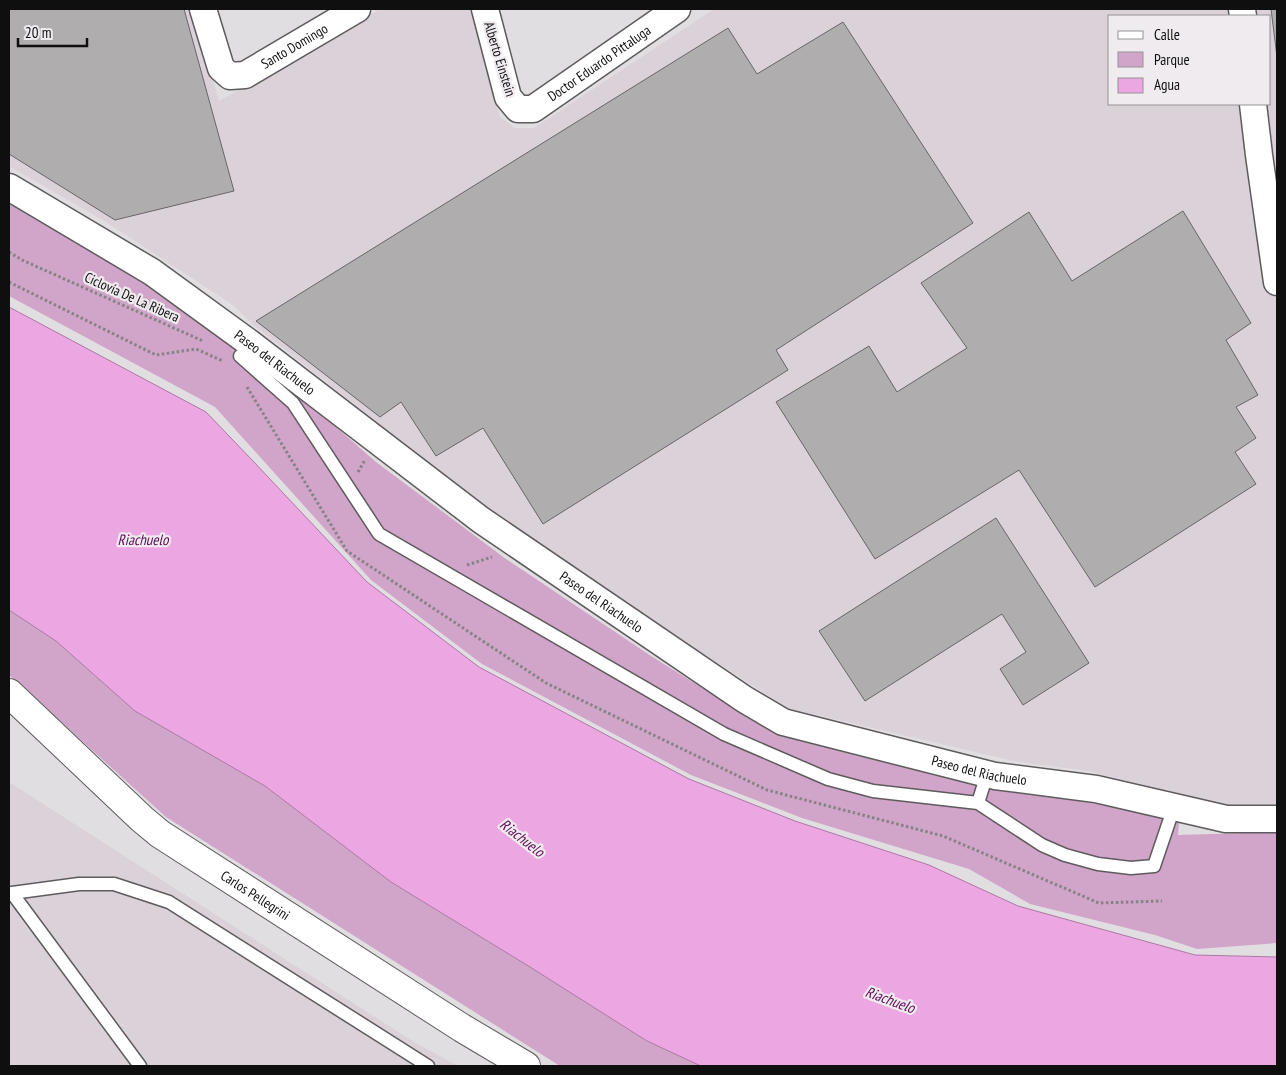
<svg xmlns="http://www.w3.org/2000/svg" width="1286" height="1075" viewBox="0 0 1286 1075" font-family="'PT Sans Narrow',sans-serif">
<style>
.built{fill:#dbd1d9;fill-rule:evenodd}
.green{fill:#d1a4c9}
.water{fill:#eca7e2;stroke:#aa79a3}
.building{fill:#b0adaf;stroke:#686567}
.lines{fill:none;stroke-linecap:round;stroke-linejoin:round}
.lane-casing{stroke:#5e5b5d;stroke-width:15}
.street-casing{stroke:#5e5b5d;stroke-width:29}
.secondary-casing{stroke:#5e5b5d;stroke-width:30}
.path{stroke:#858385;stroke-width:3;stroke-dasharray:2.5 2.5;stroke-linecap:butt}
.lane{stroke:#fff;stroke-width:12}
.street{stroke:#fff;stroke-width:26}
.secondary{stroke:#fff;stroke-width:28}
.labels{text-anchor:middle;stroke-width:4.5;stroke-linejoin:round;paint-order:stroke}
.street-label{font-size:14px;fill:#100f10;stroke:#efebee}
.water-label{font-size:15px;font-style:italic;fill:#600e59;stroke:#efebee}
</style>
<rect width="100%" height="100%" fill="#e1dee1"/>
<path class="built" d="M9 9H193L219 101 380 9H470L500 117 515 128H534L714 9H1277V806L1237 808 1088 771 1018 762 787 708 548 552 390 438 371 417 252 324 233 305 106 222 9 166ZM1110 16H1270V104H1110Z
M9 782 414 1042 458 1066H9Z"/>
<path class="green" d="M9 197 146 283 251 353 376 462 506 559 651 656 768 729 780 733 1009 787 1152 815 1179 823 1178 835 1277 832V943L1197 949 1155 935 1030 904 969 869 802 818 691 775 482 664 371 580 215 407 9 296Z
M9 610 56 641 135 711 265 786 391 882 530 967 647 1041 701 1066H560L166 817 9 675Z"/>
<path class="water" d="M9 307 206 412 253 461 367 582 479 667 689 779 795 821 929 865 1018 906 1195 955 1277 957V1066H701L647 1041 530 967 391 882 265 786 135 711 56 641 9 610Z"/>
<path class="building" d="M9 9H184L234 191 115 220 9 154Z
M1271 9H1277V57Z
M843 22 973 223 776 350 788 370 543 524 483 428 436 456 401 402 380 417 256 321 728 28 757 74Z
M1183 211 1251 323 1226 340 1258 395 1236 407 1256 438 1235 452 1256 484 1095 587 1019 470 875 559 776 402 869 346 897 392 967 348 921 283 1029 212 1072 281Z
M996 518 1089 663 1023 705 1000 669 1026 652 1002 614 865 701 819 631Z"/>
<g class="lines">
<defs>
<path id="lane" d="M251 344 240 356 293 403 379 534 724 734 828 779 873 791 978 803 1042 845 1065 855 1098 864 1131 868 1154 866 1174 807
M978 803 987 774
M12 893 140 1066
M9 895 12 893 79 884H114L169 902 428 1066"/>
<g id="street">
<path id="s1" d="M203 9 221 68 230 76 245 75 357 9"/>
<path id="s2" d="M485 9 508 97 518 109H533L677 9"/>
<path d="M1242 9 1243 16"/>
<path d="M1253 104 1259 155 1277 282"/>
<path id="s3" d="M9 187 152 272 251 344 481 520 744 699 783 722 995 776 1096 789 1226 819H1277"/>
</g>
<g id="secondary">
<path id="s4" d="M9 693 142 819 160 834 462 1028 526 1066"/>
</g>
</defs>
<use href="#lane" class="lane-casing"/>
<use href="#street" class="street-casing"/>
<use href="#secondary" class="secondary-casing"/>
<path class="path" d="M9 252 22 260 203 341
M9 282 156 355 196 349 223 361
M247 387 347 551 546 683 767 790 943 836 1099 903 1162 901
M358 472 365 460
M467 565 492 557"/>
<use href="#lane" class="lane"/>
<use href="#street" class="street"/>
<use href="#secondary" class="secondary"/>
</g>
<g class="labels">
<g class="street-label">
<text dy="5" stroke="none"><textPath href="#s1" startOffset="146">Santo Domingo</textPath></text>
<text transform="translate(500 59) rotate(73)" y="5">Alberto Einstein</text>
<text dy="5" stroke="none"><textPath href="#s2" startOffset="202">Doctor Eduardo Pittaluga</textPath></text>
<text transform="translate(132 297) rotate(24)" y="5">Ciclovía De La Ribera</text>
<text dy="5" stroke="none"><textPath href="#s3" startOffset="319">Paseo del Riachuelo</textPath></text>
<text dy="5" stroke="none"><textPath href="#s3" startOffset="724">Paseo del Riachuelo</textPath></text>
<text dy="5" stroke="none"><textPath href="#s3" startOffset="1144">Paseo del Riachuelo</textPath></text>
<text dy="5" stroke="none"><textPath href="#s4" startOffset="320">Carlos Pellegrini</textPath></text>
</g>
<g class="water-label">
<text x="143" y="545">Riachuelo</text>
<text transform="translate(522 838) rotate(38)" y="5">Riachuelo</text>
<text transform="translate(890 1000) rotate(20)" y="5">Riachuelo</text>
</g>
</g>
<rect width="1286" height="1075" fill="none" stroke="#100f10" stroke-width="20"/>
<rect x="1108" y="15" width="162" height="90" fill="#efebee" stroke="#969395"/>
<rect x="1118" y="31" width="25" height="8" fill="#ffffff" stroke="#969395"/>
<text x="1154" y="40" font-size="15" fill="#100f10">Calle</text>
<rect x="1118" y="52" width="25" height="15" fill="#d1a4c9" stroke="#969395"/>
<text x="1154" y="65" font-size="15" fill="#100f10">Parque</text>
<rect x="1118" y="78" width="25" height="15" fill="#eca7e2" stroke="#969395"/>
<text x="1154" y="90" font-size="15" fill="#100f10">Agua</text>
<path d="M18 38v8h69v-8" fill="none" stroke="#100f10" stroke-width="2.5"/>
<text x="25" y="38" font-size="15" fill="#100f10" stroke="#efebee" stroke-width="4" paint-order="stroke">20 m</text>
</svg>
